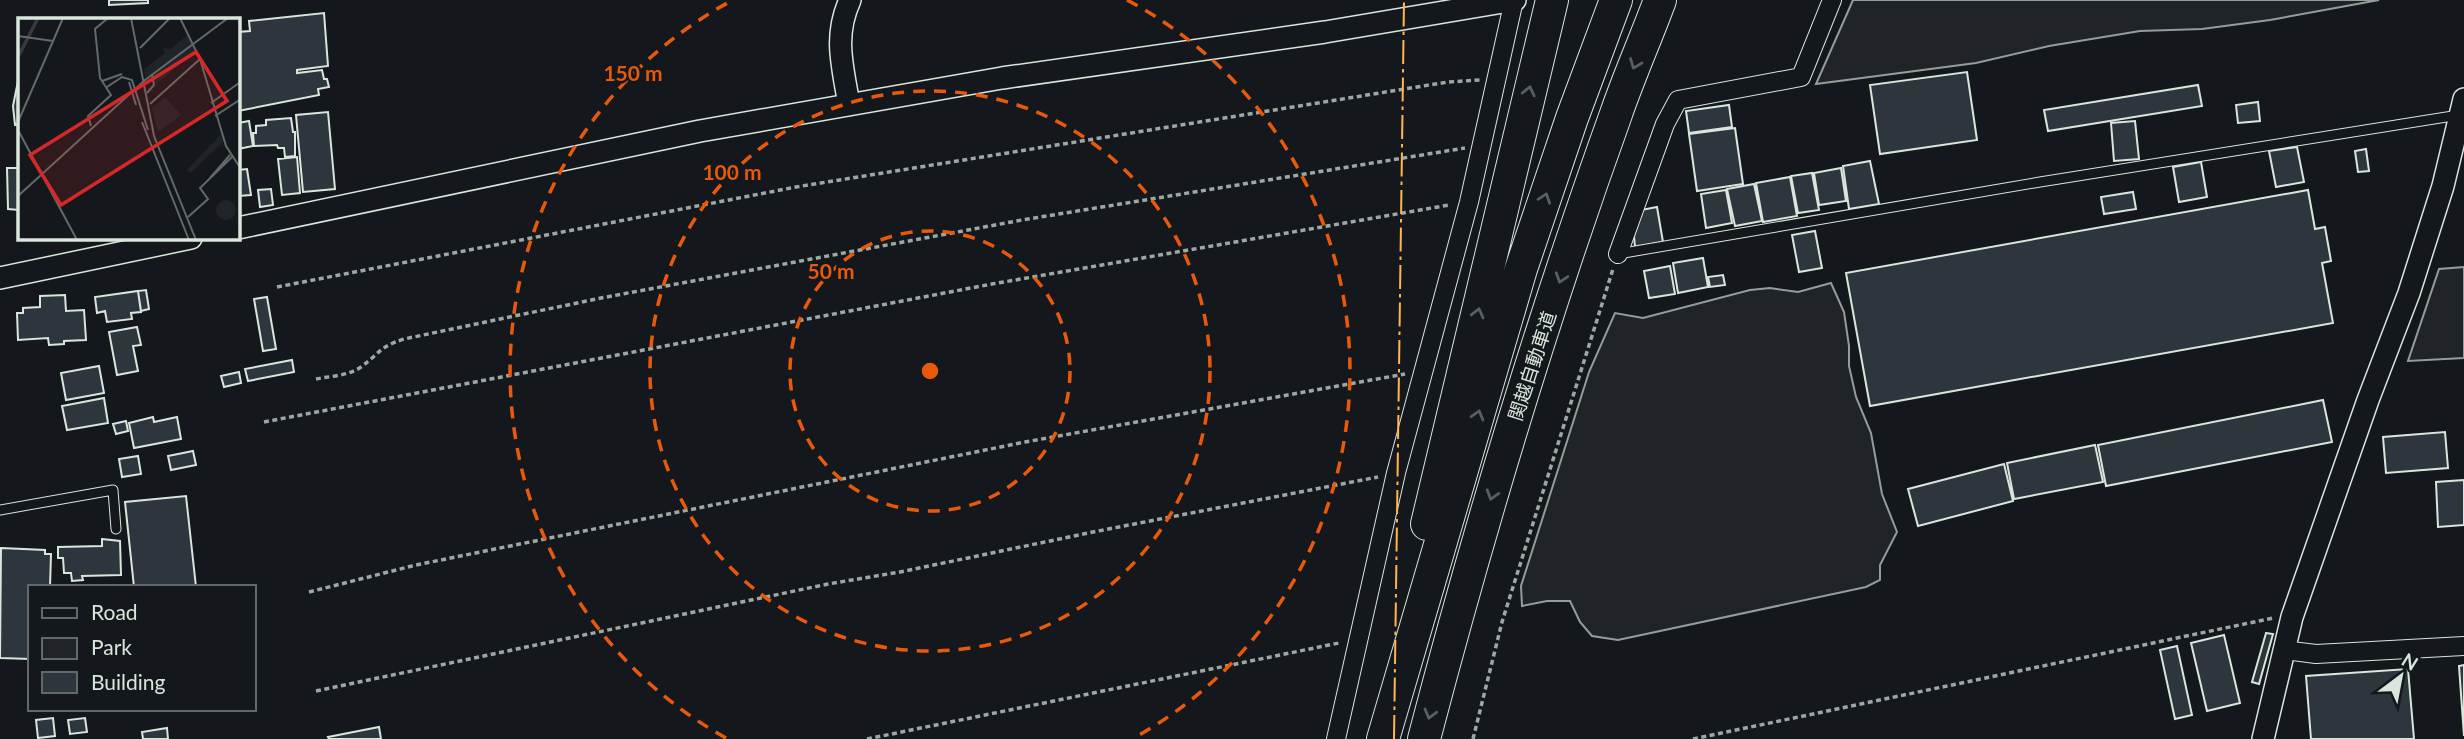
<svg xmlns="http://www.w3.org/2000/svg" width="2464" height="739" viewBox="0 0 2464 739" font-family="Lato,'Noto Sans JP',sans-serif">
<style>
.green{fill:#202428;stroke:#939e99;stroke-width:2}
.building{fill:#2c363c;stroke:#d8e6dc;stroke-width:2}
.lines{fill:none;stroke-linecap:round;stroke-linejoin:round}
.service-casing{stroke:#d8e6dc;stroke-width:11}
.minor-casing{stroke:#d8e6dc;stroke-width:20}
.tertiary-casing{stroke:#d8e6dc;stroke-width:24}
.motorway-casing{stroke:#d8e6dc;stroke-width:34}
.path{stroke:#9da8a2;stroke-width:3.5;stroke-dasharray:5 3.5;stroke-linecap:butt}
.service{stroke:#14181c;stroke-width:9}
.minor{stroke:#14181c;stroke-width:18}
.tertiary{stroke:#14181c;stroke-width:21}
.motorway{stroke:#14181c;stroke-width:32}
.power{stroke:#ffb74d;stroke-width:2;stroke-dasharray:24 5 3.5 5;stroke-linecap:butt}
.oneway{stroke:#59605f}
.ring{fill:none;stroke:#e8590c;stroke-width:3.5;stroke-dasharray:12 9}
.labels{text-anchor:middle;stroke-width:5;stroke-linejoin:round;paint-order:stroke}
.street-label{font-size:19px;fill:#d8e6dc;stroke:#14181c}
.inset-river{fill:none;stroke:#363b3e;stroke-width:3.5}
.inset-road{fill:none;stroke:#626a69;stroke-width:2}
.view{fill:#d62828;fill-opacity:0.15;stroke:#d62828;stroke-width:3.5}
.inset-edge{fill:none;stroke:#d8e6dc;stroke-width:3.5}
.centre{fill:#e8590c;stroke:#14181c;stroke-width:3.5}
.ring-label{font-size:21px;text-anchor:middle;font-weight:bold;fill:#e8590c;stroke:#14181c;stroke-width:5;stroke-linejoin:round;paint-order:stroke}
</style>
<rect width="100%" height="100%" fill="#14181c"/>
<path class="green" d="M1853 0H2379L2270 20 2202 29 2140 31 2049 46 1976 63 1816 84Z
M2464 267V358L2408 361 2439 269Z
M1831 283 1844 312 1849 346V366L1856 397 1871 433 1882 494 1897 532 1880 565V580L1866 587 1618 640 1592 636 1580 622 1570 601H1547L1522 606 1521 586 1589 372 1615 313 1643 318 1750 290 1770 288 1798 292Z"/>
<path class="building" d="M109 0H148V3L109 5Z
M324 13 328 66 297 70V73L322 70 324 79H327L329 87 318 89 319 95 238 111V32L250 31 249 21Z
M1967 72 1977 140 1880 154 1870 85Z
M19 76V124L15 125 13 106Z
M2198 85 2202 106 2048 131 2044 110Z
M2258 102 2260 121 2238 123 2236 105Z
M1729 105 1732 127 1689 133 1686 111Z
M328 112 335 189 303 192 296 115Z
M291 118 293 132H295V156L285 157 284 148H278L277 145 254 146 253 133H256V126L266 125V120Z
M249 121 253 146 238 149V123Z
M2135 121 2139 159 2114 161 2111 123Z
M1735 128 1743 184 1697 191 1689 134Z
M2297 147 2304 182 2276 187 2269 151Z
M2366 149 2369 171 2358 172 2355 151Z
M297 157 300 193 282 195 278 159Z
M1870 161 1879 204 1849 209 1843 166Z
M2201 162 2207 197 2179 202 2173 167Z
M7 168H19V210L8 209Z
M1841 168 1846 201 1819 205 1814 173Z
M247 169 251 195 238 196V170Z
M1812 173 1819 210 1798 213 1791 176Z
M1790 177 1797 216 1763 222 1756 183Z
M1754 184 1762 221 1735 226 1727 189Z
M271 189 273 205 260 207 258 190Z
M1726 190 1732 223 1706 228 1701 194Z
M2308 190 2315 229 2325 227 2331 261 2322 263 2333 323 1870 406 1846 273Z
M2133 192 2136 209 2104 214 2101 197Z
M1657 207 1663 242 1635 247 1634 236 1641 210Z
M1815 231 1822 268 1799 272 1792 235Z
M1703 258 1708 287 1678 293 1673 263Z
M1670 266 1675 294 1649 298 1644 271Z
M1723 275 1725 285 1710 287 1708 277Z
M146 290 149 309 141 311 138 291Z
M138 291 141 312 131 313 132 319 107 322 105 311 97 313 95 297Z
M65 295 66 311 84 310 86 340 64 341V344L49 345 48 338 18 340 17 313H23V308L40 307V296Z
M267 297 276 349 263 351 254 299Z
M137 327 141 345 133 346 138 371 117 375 109 332Z
M292 360 294 372 248 381 245 369Z
M99 366 104 393 66 400 61 373Z
M239 372 241 383 224 387 221 376Z
M104 398 108 423 67 430 62 406Z
M2323 400 2332 442 2106 486 2098 445Z
M153 417 154 422 177 417 181 439 134 448 129 423Z
M126 421 128 431 116 434 113 424Z
M2445 432 2448 468 2386 473 2383 437Z
M2095 445 2103 482 2014 499 2007 463Z
M193 451 196 465 171 470 168 456Z
M138 456 141 474 122 477 119 459Z
M2004 464 2013 501 1918 526 1908 489Z
M2464 480V525L2438 527 2436 482Z
M186 496 196 587H134L125 502Z
M102 539 120 541 121 575 82 576 83 580 72 581 71 573H64L63 558H58V547L102 546Z
M1 548 45 550V554H51L50 587H30V659L0 658Z
M2266 633 2273 634 2259 684 2252 682Z
M2224 635 2240 703 2207 711 2191 643Z
M2177 646 2192 715 2175 719 2160 650Z
M2464 665V736L2459 666Z
M2408 669 2414 739H2311L2306 676Z
M53 718 55 736 38 738 36 720Z
M85 718 87 732 70 734 68 720Z
M379 727 381 739H329L328 737Z
M167 728 168 739H143L142 732Z"/>
<g class="lines">
<defs>
<path id="service" d="M1618 254 2040 182 2459 115
M0 510 113 490 116 529"/>
<path id="minor" d="M1618 254 1665 124 1678 100 1801 77 1832 0
M2284 650 2316 654 2464 646
M1336 739 1396 473 1469 202 1514 0"/>
<path id="tertiary" d="M849 105C843 67 833 37 850 0
M238 228 700 131 1002 78 1325 32 1515 0
M0 278 191 238
M2263 739 2292 617 2368 400 2409 293 2443 186 2464 99"/>
<path id="motorway" d="M1427 524 1552 0
M1383 739 1521 269 1572 118 1616 0
M1424 739C1479 529 1542 319 1616 114 1629 76 1646 38 1660 0"/>
</defs>
<use href="#service" class="service-casing"/>
<use href="#minor" class="minor-casing"/>
<use href="#tertiary" class="tertiary-casing"/>
<use href="#motorway" class="motorway-casing"/>
<path class="path" d="M277 287 796 187 1448 82 1480 80
M316 379C331 376 348 376 361 367 380 353 379 347 404 339L601 298 1022 220 1465 148
M264 422 992 284 1449 205
M309 592 416 565 1025 442 1405 374
M316 691 828 584 900 572 1098 531 1378 477
M867 739 1339 643
M1473 739 1502 622 1613 269
M1693 739 2273 618"/>
<use href="#service" class="service"/>
<use href="#minor" class="minor"/>
<use href="#tertiary" class="tertiary"/>
<use href="#motorway" class="motorway"/>
<path class="power" d="M1394 739 1404 0"/>
</g>
<defs><path id="oneway-chevron" d="M-2-3.5L2.5 0L-2 3.5" fill="none" stroke-width="1.6" stroke-linecap="round" stroke-linejoin="round" transform="scale(1.75)"/></defs>
<g class="oneway">
<use href="#oneway-chevron" transform="translate(1635 64) rotate(111)"/>
<use href="#oneway-chevron" transform="translate(1529 91) rotate(-77)"/>
<use href="#oneway-chevron" transform="translate(1545 198) rotate(-71)"/>
<use href="#oneway-chevron" transform="translate(1561 278) rotate(108)"/>
<use href="#oneway-chevron" transform="translate(1478 313) rotate(-76)"/>
<use href="#oneway-chevron" transform="translate(1478 415) rotate(-74)"/>
<use href="#oneway-chevron" transform="translate(1492 495) rotate(107)"/>
<use href="#oneway-chevron" transform="translate(1430 714) rotate(105)"/>
</g>
<g class="ring">
<circle cx="930" cy="371" r="140"/>
<circle cx="930" cy="371" r="280"/>
<path d="M726 738A420 420 0 0 1 733 0M1127 0A420 420 0 0 1 1134 738"/>
</g>
<g class="labels">
<g class="street-label">
<text transform="translate(1532 366) rotate(-72)" y="7">関越自動車道</text>
</g>
</g>
<g transform="translate(18 18)">
<rect width="222" height="222" fill="#14181c"/>
<path d="M170 17 178 33 138 66 135 56 127 59 126 51 147 35 145 30 152 31ZM147 79 163 97 140 114 134 90ZM203 116 205 124 174 154 168 153ZM198 192a10 10 0 1 1 20 0a10 10 0 1 1-20 0Z" fill="#202428"/>
<path class="inset-river" d="M0 39 20 0"/>
<path class="inset-road" d="M113 0 136 118 178 222M162 0 182 41 208 128 223 151M0 18 35 23M122 30 152 0M84 63 104 56M111 64 118 87M89 69 104 59 114 62 130 112M129 75 136 67 134 56M193 85 221 65M132 86 182 41M197 98 223 81M0 104 45 0M124 104 171 222M73 108 70 98 93 77 82 60 77 11 90 0M0 112 59 222M192 160 212 137M0 178 127 62 210 0M170 199 190 181 182 170 214 139"/>
<path class="view" d="M178 34 209 83 43 187 12 137Z"/>
<rect width="222" height="222" class="inset-edge"/>
</g>
<circle cx="930" cy="371" r="10" class="centre"/>
<g class="ring-label">
<text x="633" y="81">150 m</text>
<text x="732" y="180">100 m</text>
<text x="831" y="279">50 m</text>
</g>
<rect x="28" y="585" width="228" height="126" fill="#14181c" stroke="#626a69" stroke-width="2"/>
<rect x="42" y="608" width="35" height="10" fill="#14181c" stroke="#626a69" stroke-width="2"/>
<text x="91" y="620" font-size="21" fill="#d8e6dc">Road</text>
<rect x="42" y="638" width="35" height="21" fill="#202428" stroke="#626a69" stroke-width="2"/>
<text x="91" y="655" font-size="21" fill="#d8e6dc">Park</text>
<rect x="42" y="672" width="35" height="21" fill="#2c363c" stroke="#626a69" stroke-width="2"/>
<text x="91" y="690" font-size="21" fill="#d8e6dc">Building</text>
<g transform="translate(2401 676) rotate(32)" stroke="#14181c" stroke-width="5" paint-order="stroke">
<path d="M0-5L12 26L0 18L-12 26Z" fill="#d8e6dc"/>
<text y="-10" font-size="19" font-weight="bold" text-anchor="middle" fill="#d8e6dc">N</text>
</g>
</svg>
